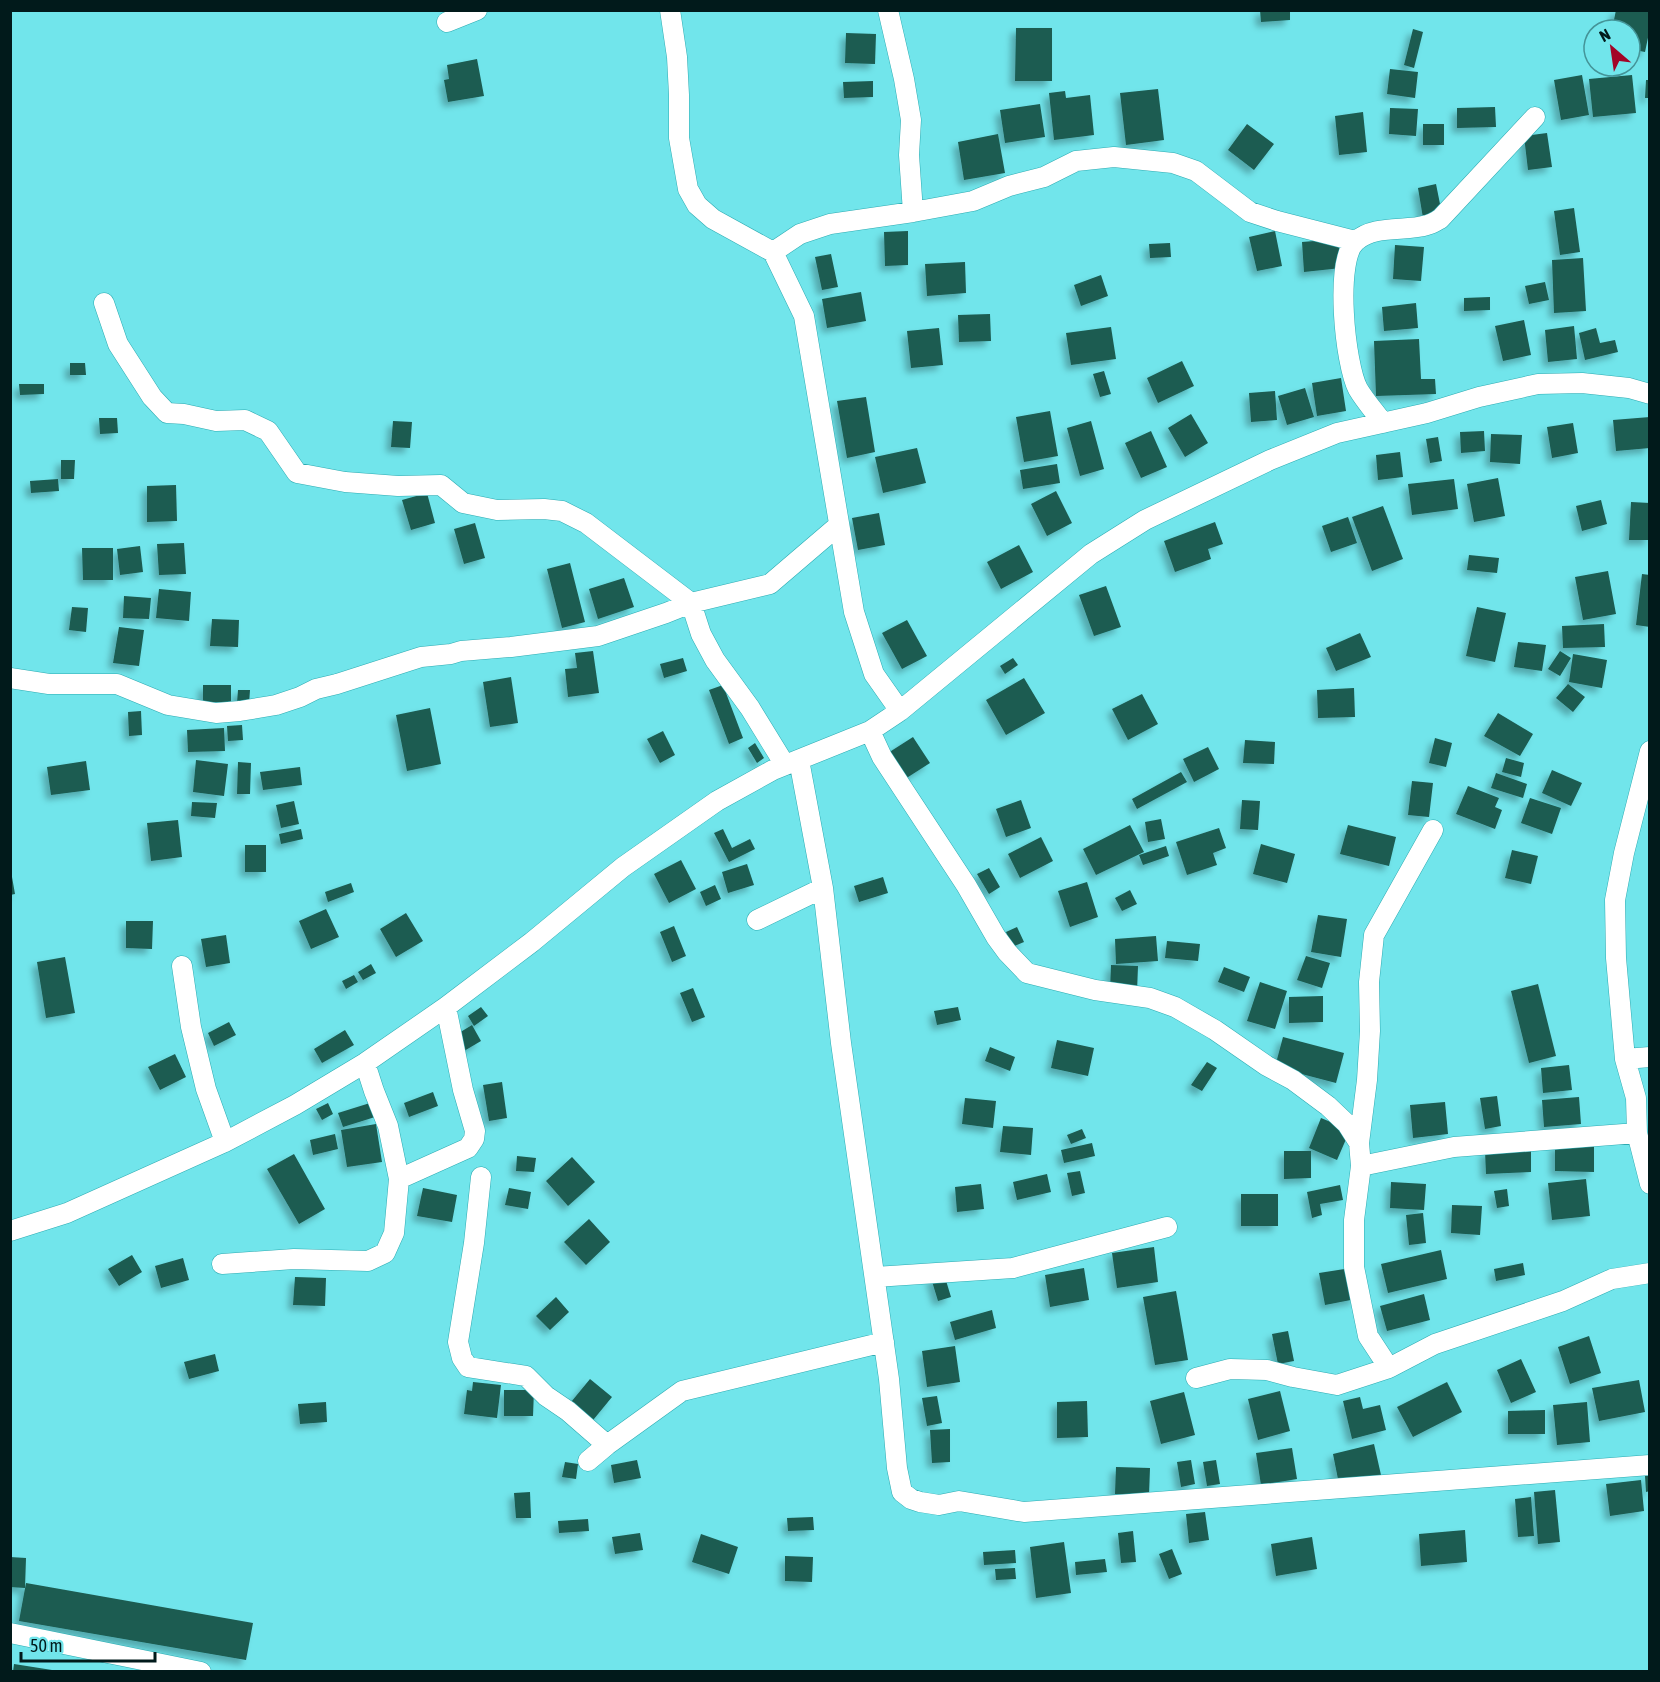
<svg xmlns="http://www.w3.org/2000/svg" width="1660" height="1682" viewBox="0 0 1660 1682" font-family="'Asap Condensed',sans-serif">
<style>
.building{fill:#1b5b51;filter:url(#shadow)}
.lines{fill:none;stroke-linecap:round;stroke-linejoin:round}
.minor-casing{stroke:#2cabb2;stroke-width:21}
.minor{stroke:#fff;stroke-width:20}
</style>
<defs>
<filter id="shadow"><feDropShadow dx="-5" dy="5" stdDeviation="3" flood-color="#0004"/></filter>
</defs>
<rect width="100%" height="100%" fill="#71e5eb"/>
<path class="building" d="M1260 10H1290V20L1261 22Z
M1616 10 1650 11V28L1645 52 1630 49V30H1612Z
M1016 28H1052V81H1015Z
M1413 29 1423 32 1414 68 1404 65Z
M846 33 876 34 875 64 845 63Z
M477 59 484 96 448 102 444 80 449 79 447 65Z
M1390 69 1418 72 1415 98 1387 94Z
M1582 75 1589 115 1561 120 1554 80Z
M1632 75 1636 113 1593 117 1589 79Z
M1646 80H1650V98H1645Z
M873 81V97L844 98 843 82Z
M1158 89 1164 140 1126 145 1120 93Z
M1065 91 1066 98 1090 95 1094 135 1054 140 1049 93Z
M1040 104 1045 137 1005 143 1000 110Z
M1495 107 1496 127 1457 128V108Z
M1390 108 1418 109 1416 136 1389 134Z
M1363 112 1367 152 1339 155 1335 116Z
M1247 124 1274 144 1254 170 1228 150Z
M1423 124H1444V145H1423Z
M1547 133 1552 167 1528 170 1524 136Z
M998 134 1005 173 964 180 958 142Z
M1436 184 1442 214 1423 218 1418 188Z
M1574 208 1580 252 1560 255 1554 211Z
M908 231V265L885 266 884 232Z
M1275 231 1282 266 1257 271 1249 237Z
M1338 239 1341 268 1304 272 1302 242Z
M1170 243 1171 257 1150 258 1149 244Z
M1395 245 1424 247 1421 281 1393 279Z
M831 254 838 287 822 290 815 257Z
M1583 258 1586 311 1554 313 1552 260Z
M965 262 966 293 927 296 925 264Z
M1101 275 1108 296 1081 306 1074 285Z
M1545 282 1549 300 1529 304 1525 286Z
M861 292 866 321 827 328 822 299Z
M1490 297V310L1464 311V298Z
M1416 303 1418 328 1384 331 1382 307Z
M990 314 991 341 959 342 958 315Z
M1524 320 1531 355 1503 361 1495 326Z
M1574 326 1577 359 1548 362 1545 330Z
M1111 327 1116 359 1071 365 1066 333Z
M939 328 943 365 911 368 907 331Z
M1596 328 1600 343 1615 340 1618 352 1585 360 1579 333Z
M1419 339 1421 379H1435L1436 394 1376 396 1374 341Z
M1182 361 1194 386 1158 403 1147 378Z
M70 363H85L86 375H70Z
M1104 371 1111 394 1100 397 1093 374Z
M1341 378 1346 411 1317 416 1312 383Z
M19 384H44V394L20 395Z
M1305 388 1314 417 1287 425 1278 396Z
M1275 391 1277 420 1251 422 1249 393Z
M866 397 875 452 847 458 837 401Z
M1050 411 1058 456 1024 462 1016 417Z
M1191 414 1208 443 1185 457 1168 428Z
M1650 417V448L1616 451 1613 420Z
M99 418H117L118 433 100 434Z
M393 421 412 422 410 448 391 447Z
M1091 421 1104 469 1080 476 1067 428Z
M1573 423 1578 453 1552 458 1547 427Z
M1151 431 1167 467 1141 478 1125 443Z
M1484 431 1485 451 1461 453 1460 432Z
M1491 434 1522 435 1520 464 1490 462Z
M1438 437 1442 461 1430 463 1426 439Z
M917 448 926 483 883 493 875 457Z
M1400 452 1403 477 1378 480 1376 455Z
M61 460H75L74 479H61Z
M1057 464 1060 483 1023 489 1020 470Z
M1498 478 1505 516 1474 522 1467 484Z
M58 479 59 491 31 493 30 481Z
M1454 479 1458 509 1412 515 1408 484Z
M176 485 177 521 147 522V486Z
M1056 491 1072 523 1047 536 1031 504Z
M427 493 435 523 411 530 402 500Z
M1601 500 1607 524 1582 531 1576 506Z
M1631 502 1650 503V540H1629Z
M1383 506 1403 559 1372 571 1352 517Z
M879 513 885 545 858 550 852 518Z
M1348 517 1357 543 1331 552 1322 526Z
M1215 522 1223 544 1208 549 1211 559 1175 572 1164 541Z
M475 523 485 558 464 564 454 529Z
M184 543 186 574 159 575 157 544Z
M1019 545 1033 572 1001 589 987 562Z
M140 546 143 572 120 575 117 549Z
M82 548H113V580H83Z
M1469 555 1499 558 1497 573 1467 570Z
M570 563 585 622 562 628 547 569Z
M1608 571 1616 614 1583 620 1575 577Z
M1642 574 1650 575V627L1636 625Z
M624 578 634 607 598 619 589 589Z
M1106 586 1121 627 1094 636 1079 595Z
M159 589 191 592 189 621 156 618Z
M124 596 151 598 149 619 123 618Z
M72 607 88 608 86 632 69 630Z
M1477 607 1506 613 1495 662 1466 656Z
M212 619 239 620 238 647 210 646Z
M907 620 927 656 902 669 882 633Z
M1604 624 1605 647 1563 648 1562 626Z
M119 627 144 630 139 666 113 663Z
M1360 633 1371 657 1336 671 1326 648Z
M1518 642 1546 645 1542 671 1514 667Z
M593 651 599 693 568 697 565 669 577 668 575 653Z
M1560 651 1571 658 1560 676 1548 669Z
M1573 654 1607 660 1602 688 1569 682Z
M683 658 687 671 664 678 660 664Z
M1013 658 1018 665 1005 674 1000 666Z
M511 677 518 723 490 727 483 682Z
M1024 678 1045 713 1006 735 986 700Z
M1568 684 1585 697 1573 712 1556 698Z
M203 685H231V702H203Z
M723 685 743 738 729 744 709 690Z
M1354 688 1355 717 1318 718 1317 690Z
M238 690H250L249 704 237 703Z
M1142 694 1158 724 1128 740 1112 709Z
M430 708 441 764 407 771 396 715Z
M141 711 142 735 129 736 128 712Z
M1498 713 1533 734 1520 756 1484 736Z
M242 725 243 740 228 741 227 726Z
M224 728 225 751 188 752 187 730Z
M663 731 675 755 660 763 647 739Z
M913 737 930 763 905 779 888 753Z
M1435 738 1452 743 1446 767 1429 763Z
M1245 740 1275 742 1274 764 1243 763Z
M755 743 764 758 757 763 748 748Z
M1208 747 1219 769 1194 782 1183 759Z
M1506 758 1524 763 1521 777 1502 772Z
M196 760 228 764 224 796 193 792Z
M86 761 90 790 51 795 47 767Z
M238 762 251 763 250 794H237Z
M300 767 302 785 263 790 260 772Z
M1552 770 1582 783 1571 806 1542 793Z
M1181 772 1187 782 1137 809 1132 799Z
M1496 773 1527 784 1523 798 1491 788Z
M1412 781 1433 783 1429 817 1408 815Z
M1468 786 1499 798 1495 807 1502 810 1495 829 1456 814Z
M1530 798 1561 808 1552 834 1521 823Z
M1021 800 1031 828 1006 837 996 809Z
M1242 800 1260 801 1258 830 1240 829Z
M294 801 299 824 281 828 276 805Z
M192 802 217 803 215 818 191 816Z
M1161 819 1165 839 1148 842 1145 822Z
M178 820 182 857 151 861 147 823Z
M1130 825 1144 852 1096 875 1083 849Z
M1348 825 1396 837 1389 866 1340 854Z
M1219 828 1226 848 1213 853 1217 865 1187 875 1176 842Z
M301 829 303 839 281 844 279 834Z
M723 829 732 848 750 839 755 849 729 862 714 833Z
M1041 837 1053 861 1020 878 1008 854Z
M1261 844 1295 854 1287 883 1253 874Z
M245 845H266V872H245Z
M1166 846 1169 856 1143 865 1139 855Z
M1512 850 1538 856 1531 884 1505 878Z
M681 860 696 889 669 903 654 874Z
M747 864 754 885 728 893 722 872Z
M989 868 1000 887 989 894 977 874Z
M12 877 15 894 10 895V878Z
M883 877 888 893 859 902 854 886Z
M1087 882 1098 917 1070 927 1058 891Z
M351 883 354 892 328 902 325 892Z
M715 885 721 899 706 906 700 892Z
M1130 890 1137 904 1122 911 1115 898Z
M326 909 339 937 311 949 299 921Z
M406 913 423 941 396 957 380 929Z
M1318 915 1347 919 1341 957 1311 952Z
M126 921H153L152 949 126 948Z
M674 926 686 956 672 962 660 932Z
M1017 927 1024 942 1012 947 1006 932Z
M226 935 230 963 206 967 201 939Z
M1156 936 1158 961 1116 964 1115 939Z
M1167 941 1200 944 1198 961 1165 958Z
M1306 956 1330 963 1322 988 1297 980Z
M65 957 75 1013 46 1018 37 962Z
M371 964 376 973 363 980 358 972Z
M1111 965 1138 966 1137 992 1110 991Z
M1224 967 1250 977 1244 992 1218 982Z
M354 975 358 982 346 989 342 981Z
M1260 982 1287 991 1275 1029 1247 1021Z
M1538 984 1556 1056 1529 1063 1511 991Z
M693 988 705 1017 692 1022 680 993Z
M1323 996V1022L1289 1023V997Z
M481 1007 488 1016 474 1026 468 1016Z
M958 1007 961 1020 937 1025 934 1011Z
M229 1022 236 1035 214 1046 208 1033Z
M472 1025 481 1041 464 1051 454 1036Z
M345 1030 354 1045 322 1063 314 1049Z
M1283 1037 1344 1053 1336 1083 1275 1067Z
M1057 1040 1094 1048 1088 1076 1051 1068Z
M990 1047 1015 1057 1010 1071 985 1061Z
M175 1054 186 1077 160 1090 148 1067Z
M1207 1062 1217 1068 1202 1091 1191 1085Z
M1569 1065 1572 1090 1543 1093 1541 1068Z
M502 1082 507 1118 489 1121 483 1085Z
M433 1092 438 1106 409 1117 404 1103Z
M1497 1096 1501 1126 1485 1129 1480 1098Z
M1579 1097 1581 1124 1544 1127 1542 1100Z
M965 1098 996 1101 993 1128 962 1124Z
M1445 1102 1448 1134 1413 1138 1410 1105Z
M328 1103 333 1114 322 1120 316 1109Z
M370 1103 375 1117 343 1127 338 1113Z
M1321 1118 1350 1130 1337 1160 1309 1148Z
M376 1124 382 1162 347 1167 341 1130Z
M1003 1126 1033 1128 1031 1155 1000 1152Z
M1082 1129 1086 1138 1071 1144 1067 1135Z
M335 1134 338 1149 313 1155 310 1140Z
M1092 1143 1095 1156 1064 1163 1061 1150Z
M1555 1144 1594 1145V1172L1555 1171Z
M1531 1150V1172L1486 1174 1485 1151Z
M1284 1151H1311V1178L1284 1179Z
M294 1154 325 1209 299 1224 267 1169Z
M517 1156 536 1158 534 1172 516 1171Z
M572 1157 595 1182 568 1206 546 1181Z
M1080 1171 1085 1193 1072 1196 1067 1173Z
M1047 1174 1051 1192 1017 1200 1013 1182Z
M1586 1179 1590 1216 1552 1220 1548 1183Z
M1391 1182 1426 1184 1424 1210 1390 1208Z
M981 1184 984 1209 957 1212 955 1187Z
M1340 1185 1343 1200 1320 1204 1322 1215 1312 1218 1307 1192Z
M423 1188 457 1195 452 1222 417 1216Z
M509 1188 531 1192 528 1209 505 1205Z
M1507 1189 1509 1206 1497 1208 1494 1191Z
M1241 1194H1278V1226H1241Z
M1452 1205 1482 1206 1480 1235 1451 1233Z
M1423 1213 1426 1243 1409 1245 1406 1215Z
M589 1219 610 1242 586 1265 564 1242Z
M1154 1247 1158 1282 1117 1288 1112 1253Z
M1441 1250 1447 1279 1388 1293 1381 1264Z
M132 1255 142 1272 119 1286 108 1269Z
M183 1258 189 1280 161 1288 155 1266Z
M1523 1263 1525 1275 1496 1281 1494 1269Z
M1084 1268 1089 1300 1050 1307 1045 1275Z
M1351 1268 1356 1299 1325 1305 1319 1273Z
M944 1274 951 1297 938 1301 931 1278Z
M295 1277 326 1278 325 1306 293 1305Z
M1176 1291 1188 1360 1155 1365 1143 1297Z
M1424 1294 1430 1320 1387 1331 1380 1306Z
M556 1297 569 1312 550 1330 536 1316Z
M992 1310 996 1328 955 1340 950 1322Z
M1288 1331 1294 1361 1278 1364 1272 1334Z
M1589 1336 1601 1373 1570 1384 1558 1347Z
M955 1346 960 1382 927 1387 922 1351Z
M215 1354 219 1371 189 1379 184 1362Z
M1521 1359 1536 1392 1511 1403 1497 1370Z
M590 1379 612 1397 589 1425 567 1407Z
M1639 1380 1645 1412 1599 1421 1592 1388Z
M473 1382 501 1385 497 1418 464 1414 467 1390 472 1391Z
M1447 1382 1462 1412 1413 1437 1397 1407Z
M504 1390H534L533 1416H504Z
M1280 1391 1290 1431 1258 1440 1248 1399Z
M1184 1392 1195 1435 1161 1444 1150 1401Z
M937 1396 942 1423 927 1426 922 1398Z
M1360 1397 1363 1409 1380 1405 1386 1430 1352 1439 1343 1401Z
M1087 1401 1088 1437 1057 1438V1402Z
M326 1402 327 1422 300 1424 298 1404Z
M1587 1402 1590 1442 1557 1445 1553 1405Z
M1545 1410V1434H1508V1411Z
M950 1429V1462L932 1463 930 1430Z
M1374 1444 1381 1475 1339 1484 1333 1454Z
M1292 1448 1297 1479 1261 1485 1256 1453Z
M637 1460 641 1478 614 1483 611 1465Z
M1191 1460 1195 1484 1181 1487 1177 1462Z
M1216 1460 1220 1484 1207 1486 1203 1462Z
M565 1462 578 1464 576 1479 562 1477Z
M1116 1467 1150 1468 1149 1495 1115 1494Z
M1645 1476H1650V1491L1646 1492Z
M1641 1480 1644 1511 1610 1516 1606 1484Z
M1555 1490 1560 1542 1538 1544 1534 1492Z
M530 1492 531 1518H516L514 1493Z
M1531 1497 1534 1536 1518 1537 1515 1499Z
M1205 1512 1209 1540 1189 1543 1186 1514Z
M813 1517 814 1530 788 1531 787 1518Z
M588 1519 589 1531 559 1533 558 1521Z
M1465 1530 1467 1562 1421 1566 1419 1534Z
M1133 1531 1136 1562 1121 1563 1118 1533Z
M640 1533 643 1550 615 1554 612 1537Z
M701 1534 738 1547 729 1574 692 1562Z
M1312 1537 1317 1569 1276 1576 1271 1544Z
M1064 1542 1071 1593 1036 1598 1030 1547Z
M1172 1549 1182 1574 1169 1579 1159 1554Z
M1015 1550 1016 1563 984 1565 983 1552Z
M785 1556 813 1557 812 1582 785 1581Z
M10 1557 26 1558 25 1588 10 1587Z
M1105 1559 1107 1572 1076 1575 1075 1562Z
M1015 1568 1016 1579 996 1580 995 1569Z
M26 1583 253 1623 246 1660 19 1621Z
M14 1664 52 1670V1672H13Z"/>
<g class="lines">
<defs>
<path id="minor" d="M670 10 677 57 679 95V138L688 189 697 205 713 219 773 252 804 316 854 612 874 674 900 711
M888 10 904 79 911 120 909 155 913 212
M447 22 477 10
M773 252 800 234 830 224 913 212 973 201 1009 186 1044 177 1076 161 1114 157 1173 163 1196 171 1250 212 1277 221 1355 241
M104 303 118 344 152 397 167 413 184 414 216 421 245 420 268 431 297 473 345 482 398 486 441 485 463 503 497 510 544 509 562 511 586 523 691 603 701 634 715 660 750 708 785 765
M1383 423C1375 412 1365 401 1358 389 1345 365 1334 259 1356 241 1375 224 1406 232 1427 225 1432 224 1436 221 1440 219L1535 117
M10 678 49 684H117L168 705 216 713 240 711 276 705 300 697 316 689 337 684 421 657 451 654 461 651 511 647 598 636 666 613 691 603 770 584 839 525
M870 731 882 757 966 885 996 937 1007 952 1027 973 1095 990 1150 998 1175 1007 1215 1030 1267 1066 1293 1080 1328 1106 1347 1124 1359 1143 1361 1166 1354 1220V1267L1368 1336 1389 1368
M1650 751 1624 853 1615 900 1616 958 1625 1059 1636 1098 1637 1133 1650 1184
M799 760 823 888 841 1043 889 1379 897 1468 902 1492 911 1499 920 1502 939 1505 959 1501 1024 1512 1650 1465
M757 920 823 888
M182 966 191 1027 206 1089 225 1142
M1625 1059 1650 1057
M1359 1143 1367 1080 1370 1031 1369 982 1374 935 1433 830
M1361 1166 1454 1147 1637 1133
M481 1177 474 1243 458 1342 462 1358 468 1367 526 1376 546 1396 568 1411 607 1445
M399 1179 468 1148 474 1139 475 1131 463 1090 446 1007
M10 1231 67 1213 225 1142 295 1105 365 1063 446 1007 532 942 623 867 717 801 773 770 870 731 900 711 1091 554 1145 520 1270 460 1337 433 1427 413 1479 397 1538 384 1582 383 1629 388 1650 394
M222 1264 294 1259 368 1261 385 1253 394 1233 399 1179 388 1126 374 1091 365 1063
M875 1277 1013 1268 1167 1227
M1196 1378 1230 1369 1267 1370 1293 1377 1337 1385 1389 1368 1435 1344 1563 1301 1612 1279 1650 1273
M588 1461 607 1445 682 1391 884 1342
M10 1633 201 1672"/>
</defs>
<use href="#minor" class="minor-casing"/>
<use href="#minor" class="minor"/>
</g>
<rect width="1660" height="1682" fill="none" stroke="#011a1b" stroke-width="24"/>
<g transform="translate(1612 48) rotate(331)"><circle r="28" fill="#71e5eb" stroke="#449498" stroke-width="1.5"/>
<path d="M0-4.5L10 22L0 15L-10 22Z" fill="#a30427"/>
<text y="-9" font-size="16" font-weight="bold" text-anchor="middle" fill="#011a1b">N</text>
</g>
<path d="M21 1652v9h134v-9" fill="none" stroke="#011a1b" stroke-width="3"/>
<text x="30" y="1652" font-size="18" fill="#011a1b" stroke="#71e5eb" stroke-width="4.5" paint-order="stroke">50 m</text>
</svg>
